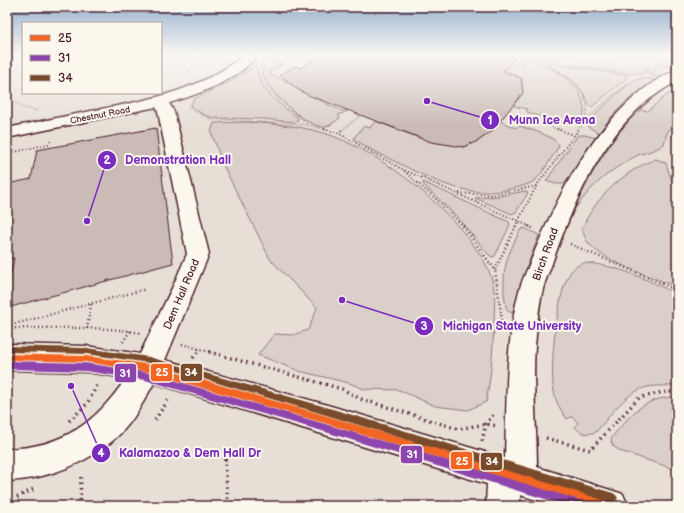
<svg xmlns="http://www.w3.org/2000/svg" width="684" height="513" viewBox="0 0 684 513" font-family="'Balsamiq Sans',sans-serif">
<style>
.built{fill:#e7dfd6}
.green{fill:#dbd0c9;stroke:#92787a}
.building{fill:#cabbb6;stroke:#4a1f2b}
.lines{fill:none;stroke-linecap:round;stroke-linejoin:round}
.minor-casing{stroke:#4a1f2b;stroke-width:3}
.path-far3{stroke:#4a1f2b;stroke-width:1.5;stroke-dasharray:0.5 2;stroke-linecap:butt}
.path-far2{stroke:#4a1f2b;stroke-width:2;stroke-dasharray:1 2.5;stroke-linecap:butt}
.path-far1{stroke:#4a1f2b;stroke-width:2.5;stroke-dasharray:1 3;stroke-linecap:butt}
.path{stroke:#4a1f2b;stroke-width:3.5;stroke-dasharray:1.5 4;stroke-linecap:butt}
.minor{fill:#fbf7ec;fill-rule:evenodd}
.bus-1-casing{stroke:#fbf7ec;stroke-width:3}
.bus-2-casing{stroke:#fbf7ec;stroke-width:3}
.bus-3-casing{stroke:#fbf7ec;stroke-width:3}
.bus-1{fill:#f26522;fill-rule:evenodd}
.bus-2{fill:#8e44ad;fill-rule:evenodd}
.bus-3{fill:#7a4b2a;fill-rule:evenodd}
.labels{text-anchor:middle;stroke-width:4;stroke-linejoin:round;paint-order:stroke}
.far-street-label{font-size:9px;fill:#4a1f2b;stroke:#fbf7ec}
.street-label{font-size:11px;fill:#4a1f2b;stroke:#fbf7ec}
.leader{fill:none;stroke:#7b2cbf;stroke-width:1.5}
.callout-dot{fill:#7b2cbf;stroke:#fbf7ec;stroke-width:1.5}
.mark-label{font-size:12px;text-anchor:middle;font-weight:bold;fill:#fff}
.callout-label{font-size:12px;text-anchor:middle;font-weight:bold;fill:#7b2cbf;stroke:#fbf7ec;stroke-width:4;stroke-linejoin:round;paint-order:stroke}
.line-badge{stroke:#fbf7ec;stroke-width:1.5}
.badge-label{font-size:11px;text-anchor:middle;font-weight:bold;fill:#fff}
</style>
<rect width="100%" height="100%" fill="#f4eee4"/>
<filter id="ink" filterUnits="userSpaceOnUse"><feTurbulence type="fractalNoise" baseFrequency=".025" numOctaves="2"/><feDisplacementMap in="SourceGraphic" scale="8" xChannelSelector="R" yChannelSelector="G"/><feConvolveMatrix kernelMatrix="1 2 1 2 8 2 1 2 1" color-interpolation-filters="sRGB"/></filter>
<g filter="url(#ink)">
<path class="built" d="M7 54H23V93H161V54H677V506H7Z"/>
<path class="green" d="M497 54C526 54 586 75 584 112 584 117 580 122 575 123 563 126 540 116 527 112V109L513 106 523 93 522 83 523 80 504 69 502 66 507 68 524 63Z
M518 54H677V57L643 72 630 74 571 65Z
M264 57 283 64 270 71 271 75 288 82 302 92 324 102 327 100 330 101 326 104 343 111 345 110 348 111 338 115 340 118C336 121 330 126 325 127 306 129 249 78 264 57Z
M677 60V69L660 78 648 74Z
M546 63 624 75 628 77 592 107 589 106C581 81 564 77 546 63Z
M256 65C258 69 258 75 260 80 267 96 284 107 298 118L297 121 293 122 264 119 214 118 204 115 190 106 194 99 234 80Z
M644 78 656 80C633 94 614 111 599 133L588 127V123C600 110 627 80 644 78Z
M677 88V119L667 133 664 144C657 150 647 152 638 155 614 167 591 185 576 208L575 207C592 172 611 137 640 110L648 111 663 98Z
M375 121 419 138 463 147 485 136 500 121 515 128 519 126C529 129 556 136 559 146 553 155 542 175 534 181 528 185 520 187 514 188 469 201 433 180 394 161 381 154 366 148 354 139L356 135 364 126 370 128Z
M247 122C276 124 306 126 333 136 384 157 428 191 463 232 476 248 489 264 493 284 496 297 494 311 494 324 493 350 491 376 486 402L468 410 435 406 399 390 364 389 349 383 299 371 258 355 274 334 293 335 308 330 317 308 270 259 224 167 211 132 214 123Z
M578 135H585L596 138 564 184H556L546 181Z
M656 159 666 163 669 173 677 192V287C653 277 607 263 590 245 585 240 584 234 582 228 596 197 624 171 656 159Z
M423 182 509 222 510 225 495 256 492 257 489 255 456 216 423 184Z
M525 191 528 193 516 212 512 214 475 198 500 196Z
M524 228 539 235 528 264 512 313 508 311C505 306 505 300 504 293 503 264 508 255 520 230Z
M585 263C618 265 647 280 677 294V386C668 386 658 385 648 387 626 391 610 416 596 432 587 435 581 434 575 427L578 423 574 418 571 417 567 419C561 411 556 402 554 392 549 368 557 292 570 273 574 267 578 265 585 263Z
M677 397V470L620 451 613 446 611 441 612 437C631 414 644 397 677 397Z"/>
<path class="building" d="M324 54H497L515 59 503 71 521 78 523 93 491 132 478 141 463 147 431 142 308 95 297 89 280 75 295 66 300 68Z
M156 128 173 263 7 308V293L14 258 7 260V184L31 179 37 150Z"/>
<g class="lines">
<defs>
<path id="minor" d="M245 54H258C241 79 197 95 169 103L174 112 209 254 165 360 324 404 505 458C507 403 505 348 518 295 521 282 527 270 532 258 557 197 587 137 638 94 649 85 663 74 677 71V81C662 90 648 99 636 111 596 151 574 204 555 255 551 267 546 278 543 289 538 308 537 328 535 346 532 387 537 427 537 467L623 494 628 506H557L520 495V506H486L487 484 154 383C144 401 134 420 120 434 92 462 46 480 7 481V449C63 447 96 423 126 378L86 372 7 370V344L86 346 140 354 173 286 187 254 158 112 156 107 7 138V128C37 122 67 116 96 110 150 100 202 90 245 54Z"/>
</defs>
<use href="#minor" class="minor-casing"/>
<path class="path-far3" d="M194 54 201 62 200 66 195 72
M539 59C555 70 581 81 586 101 588 107 586 113 586 120
M184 64 192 75
M260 67 263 80 275 96 309 125 327 130
M7 88 10 100
M7 102 10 100 25 108 38 111
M188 108 210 119 309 125
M507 112 560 130
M342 130 361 115
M578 130C599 105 622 85 651 70"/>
<path class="path-far2" d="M324 129 338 133 400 168 531 227
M557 129 574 135
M338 133 343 129
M672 135 677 137
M7 154 48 144 51 140
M404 171 437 200 464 227
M459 193 492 195 537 186
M515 227 537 185 579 129"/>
<path class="path-far1" d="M463 226 495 270 502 321
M528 226 534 229
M570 244 677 290
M495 270 516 226
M7 326 146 289
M7 328C48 329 100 325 140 333
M87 329 91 304
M123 342 130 331
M182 344 213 353
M197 353 199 349"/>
<path class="path" d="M209 352 342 389 361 399 458 429 486 424 497 426
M193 358 197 352
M155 420 170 397
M69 421 87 404 98 384
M546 438 590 450 639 398 663 392H677
M482 441 486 424 495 412
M225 459 228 506
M7 502 34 489
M80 506 81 473
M440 506 441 501"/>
<use href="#minor" class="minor"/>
<defs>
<path id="bus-1" d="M7 354 86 356 147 364 324 415 611 501 614 503 616 506H596L324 423 147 372 86 362 7 360Z"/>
<path id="bus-2" d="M7 361 85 363 145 372 322 423 583 501 586 503 588 506H568L322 431 145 380 85 371 7 369Z"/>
<path id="bus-3" d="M7 346 86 348 149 357 326 407 613 493 616 495 618 498 616 501 613 503 326 415 149 363 86 354 7 352Z"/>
</defs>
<use href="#bus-1" class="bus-1-casing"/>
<use href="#bus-2" class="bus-2-casing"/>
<use href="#bus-3" class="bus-3-casing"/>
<use href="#bus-1" class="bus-1"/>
<use href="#bus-2" class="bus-2"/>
<use href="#bus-3" class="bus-3"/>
</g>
</g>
<linearGradient id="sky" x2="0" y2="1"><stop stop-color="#95afcd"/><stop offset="0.43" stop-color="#faf7f3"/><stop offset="1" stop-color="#faf7f3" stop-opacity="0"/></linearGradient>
<rect width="684" height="126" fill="url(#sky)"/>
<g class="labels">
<g class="far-street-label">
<text transform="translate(100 115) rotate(-11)" y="3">Chestnut Road</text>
</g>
<g class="street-label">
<text transform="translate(545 254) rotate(-70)" y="4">Birch Road</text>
<text transform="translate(181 294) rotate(-67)" y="4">Dem Hall Road</text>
</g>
</g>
<path class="leader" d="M427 101L490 120M87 221L107 160M342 300L424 326M71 386L101 453"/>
<g class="callout-dot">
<circle cx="427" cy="101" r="4"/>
<circle cx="87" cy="221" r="4"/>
<circle cx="342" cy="300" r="4"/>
<circle cx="71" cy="386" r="4"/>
<circle cx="490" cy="120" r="10"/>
<circle cx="107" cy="160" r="10"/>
<circle cx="424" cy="326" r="10"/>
<circle cx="101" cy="453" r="10"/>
</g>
<g class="mark-label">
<text x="490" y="124">1</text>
<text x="107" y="164">2</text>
<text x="424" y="330">3</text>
<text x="101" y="457">4</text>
</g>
<g class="callout-label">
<text x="552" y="124">Munn Ice Arena</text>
<text x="178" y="164">Demonstration Hall</text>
<text x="512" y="330">Michigan State University</text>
<text x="190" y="457">Kalamazoo &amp; Dem Hall Dr</text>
</g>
<g class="line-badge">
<rect x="180" y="363" width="23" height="19" rx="4" fill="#7a4b2a"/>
<rect x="150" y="363" width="23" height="19" rx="4" fill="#f26522"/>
<rect x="114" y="363" width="23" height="20" rx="4" fill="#8e44ad"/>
<rect x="400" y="445" width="23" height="19" rx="4" fill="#8e44ad"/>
<rect x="450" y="451" width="23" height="19" rx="4" fill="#f26522"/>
<rect x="480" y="452" width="23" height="19" rx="4" fill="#7a4b2a"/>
</g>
<g class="badge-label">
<text x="191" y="376">34</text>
<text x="162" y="376">25</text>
<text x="125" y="377">31</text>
<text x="412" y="458">31</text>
<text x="462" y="465">25</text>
<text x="492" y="465">34</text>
</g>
<rect width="684" height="513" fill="none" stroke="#fbf7ec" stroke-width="24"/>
<rect x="12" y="12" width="660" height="489" fill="none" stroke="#4a1f2b" stroke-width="1.5" filter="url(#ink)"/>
<rect x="22" y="22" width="140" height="72" fill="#fbf7ec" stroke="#b4a19f"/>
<rect x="30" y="35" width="20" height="6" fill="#f26522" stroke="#b4a19f"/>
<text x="58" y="42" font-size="12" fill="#4a1f2b">25</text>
<rect x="30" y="55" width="20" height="6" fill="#8e44ad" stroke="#b4a19f"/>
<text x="58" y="62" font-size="12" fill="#4a1f2b">31</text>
<rect x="30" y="75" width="20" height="6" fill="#7a4b2a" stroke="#b4a19f"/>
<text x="58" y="82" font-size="12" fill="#4a1f2b">34</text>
</svg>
